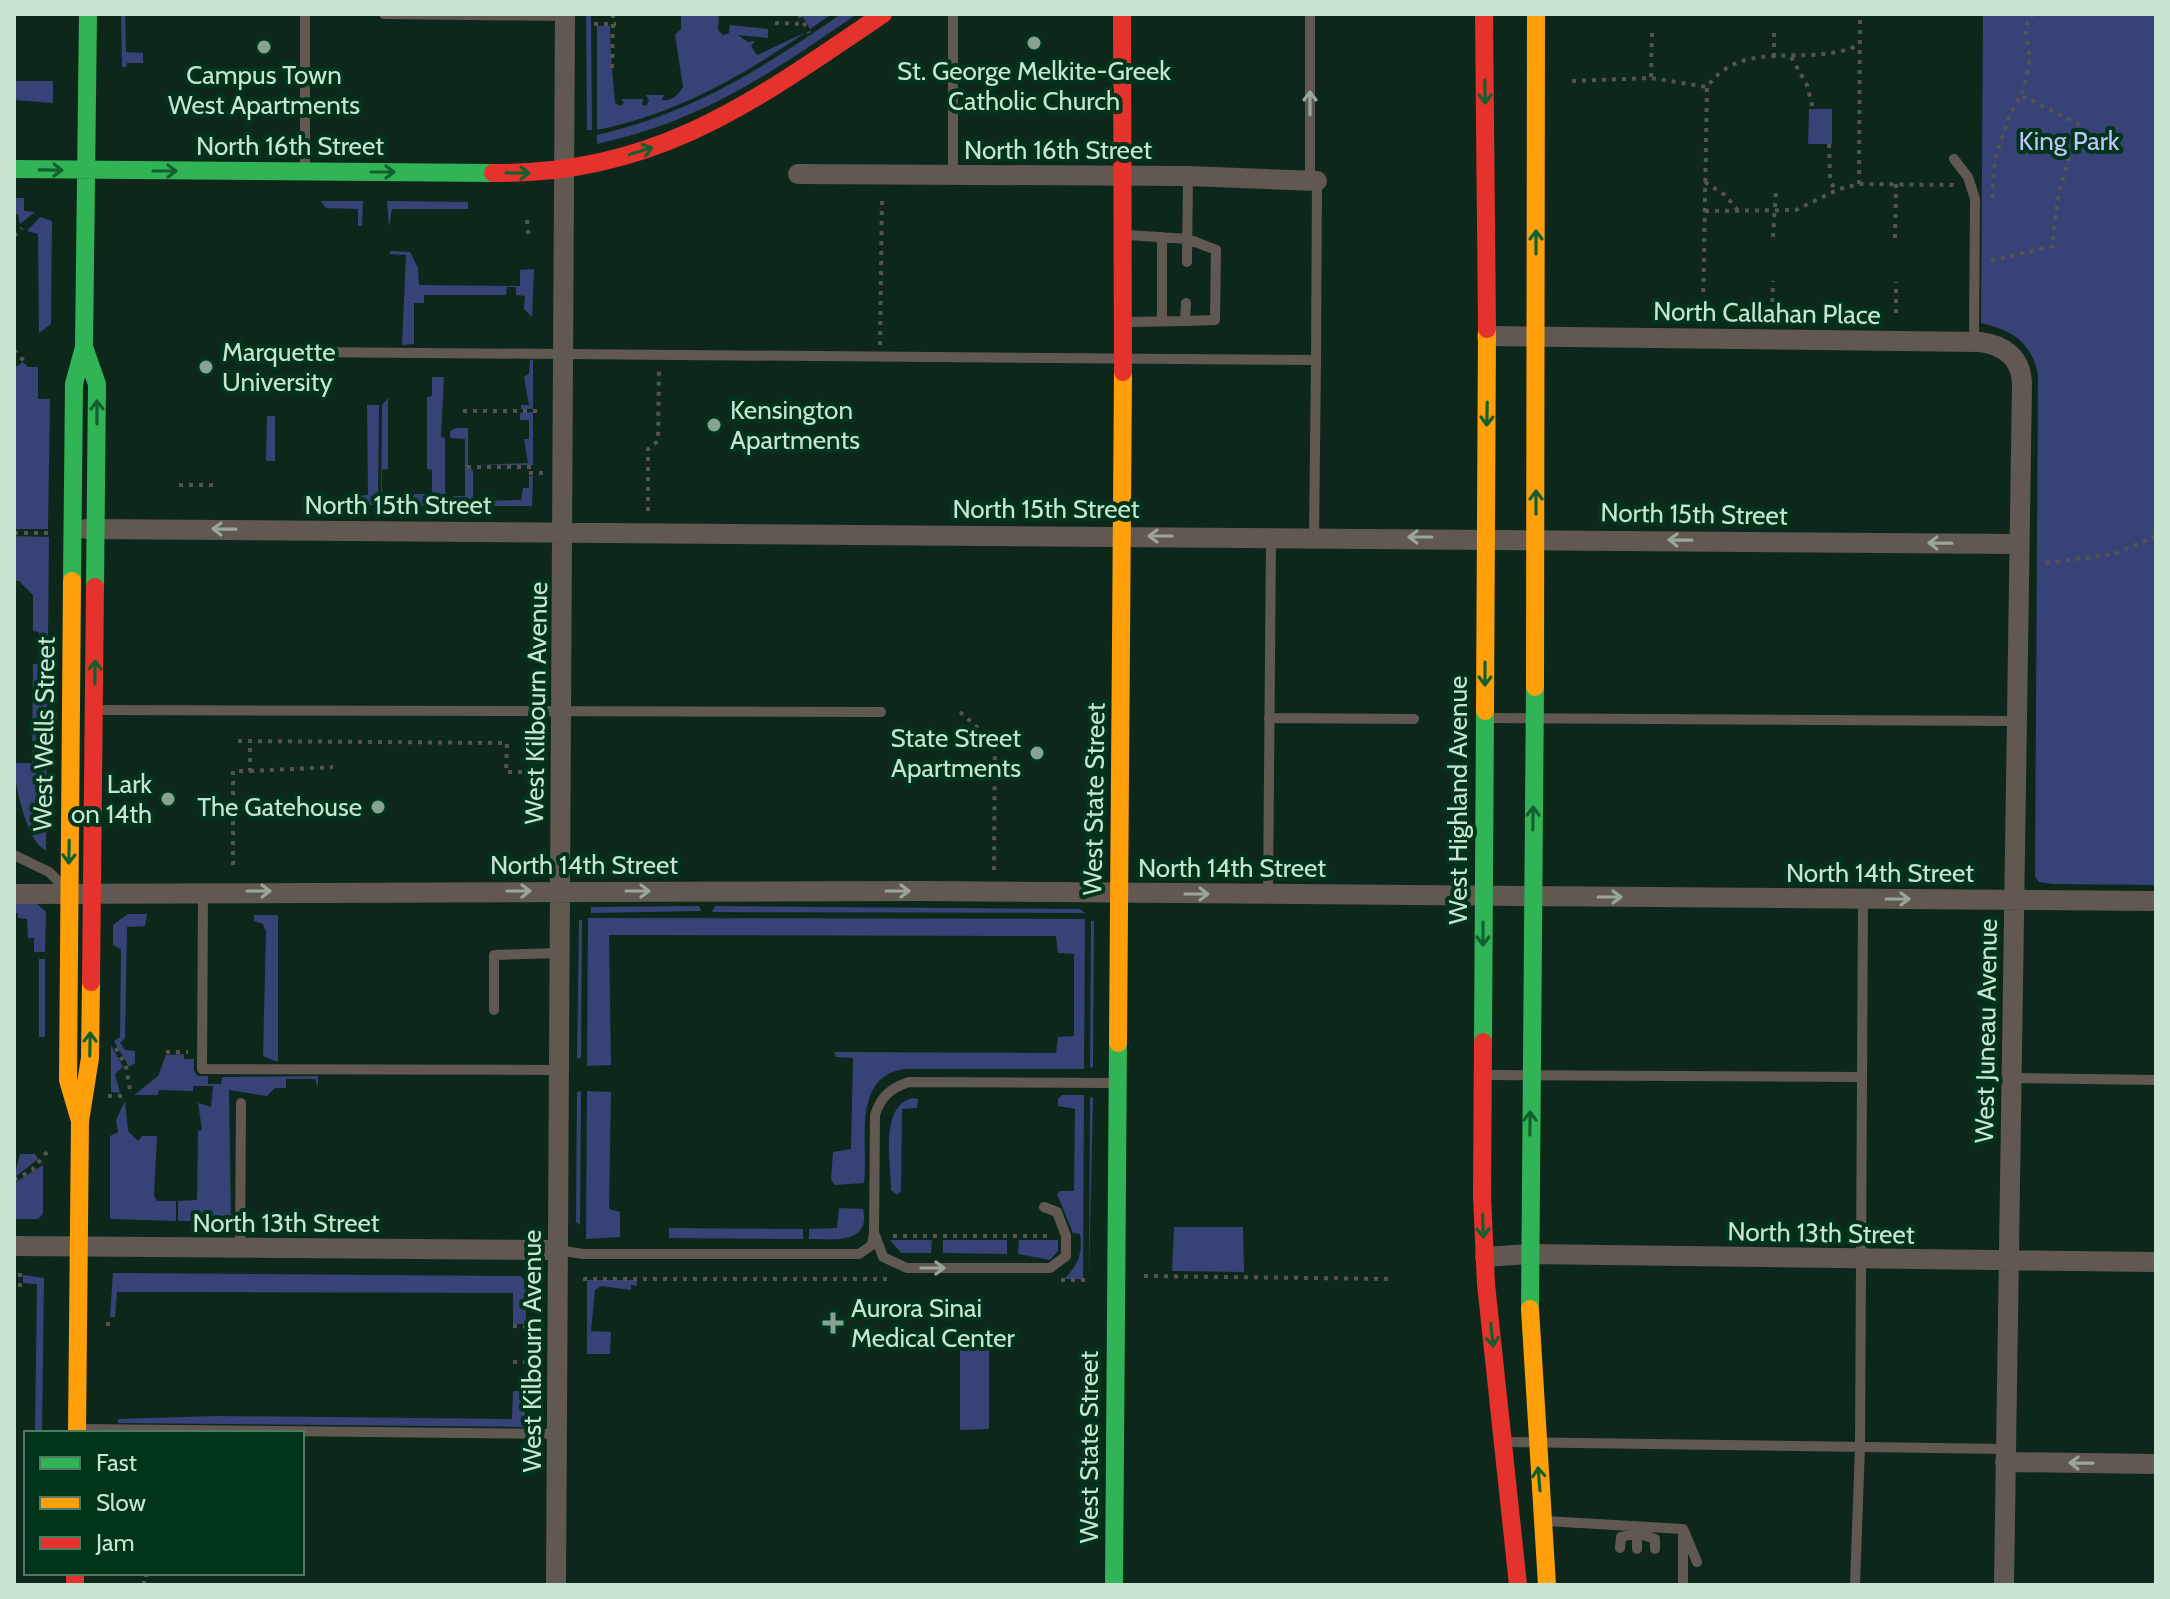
<svg xmlns="http://www.w3.org/2000/svg" width="2170" height="1599" viewBox="0 0 2170 1599" font-family="Cabin,sans-serif">
<style>
.green{fill:#374277}
.lines{fill:none;stroke-linecap:round;stroke-linejoin:round}
.path{stroke:#54554f;stroke-width:4;stroke-dasharray:4 6;stroke-linecap:butt}
.lane{stroke:#625852;stroke-width:10}
.street{stroke:#625852;stroke-width:20}
.fast{stroke:#30b455;stroke-width:18}
.slow{stroke:#ff9f0a;stroke-width:18}
.jam{stroke:#e5322d;stroke-width:18}
.oneway{stroke:#12602f}
.oneway2{stroke:#9aa697}
.poi-dot{fill:#86a391;stroke:#02331b;stroke-width:3}
.labels{text-anchor:middle;stroke-width:8;stroke-linejoin:round;paint-order:stroke}
.poi-label{font-size:26px;fill:#c7e5d0;stroke:#02331b;text-anchor:start}
.park-label{font-size:26px;fill:#bdc7f9;stroke:#02331b}
.street-label{font-size:26px;fill:#c7e5d0;stroke:#02331b}
</style>
<rect width="100%" height="100%" fill="#0d281b"/>
<path class="green" d="M121 14H125L126 52 143 53V63H127L126 67H122Z
M586 14H591L592 130H587Z
M681 14H719L718 30 723 35 729 33 730 25 768 29V38L738 35 748 42 755 41 751 46 757 55 806 32C741 77 676 114 597 130V26H610C610 53 613 78 615 103L621 106 624 103 621 99H643L642 105 646 106 649 101 646 95H664L662 100C672 102 679 94 683 87L675 35 681 29Z
M801 14H832L810 29Z
M841 14H857C768 75 704 120 597 144V135C694 112 760 70 841 14Z
M1983 14H2156V885L2052 884 2039 882 2035 876 2038 374C2031 341 2011 330 1981 323Z
M14 81H53V103L14 100Z
M1809 109H1832V144H1808Z
M14 198H24V211L35 212 20 224 18 214H14Z
M321 201H363L362 226H358V209L326 208Z
M387 201 468 202V209H392L389 227Z
M40 217 52 221 51 324 39 333 38 234 27 231Z
M390 251 410 252 418 268 419 285 520 286V270L534 269 532 317 524 309 525 296 516 295V287H507L506 295H424V303H414V344L402 345 406 255 390 254Z
M530 360H533V409H521V405H529L524 377 529 374Z
M23 362 28 367H38V399H50L48 529H14V368Z
M432 377H444L441 437 445 438V490L449 506H411L414 494H432V470L427 469V397L432 396Z
M388 398V469L382 470V494L403 497V506L381 505 382 405Z
M367 405H379L378 505H350V496L368 495Z
M533 412V465H479L528 463 524 439H529V420H520V413Z
M267 416H275V461H266Z
M456 428H468V469L473 470V501L521 500 523 488H529V476H533L532 506H453V496H465V439L450 438V431Z
M14 536 49 537 48 636H39V632L33 631V595L19 581H14Z
M45 642H48L46 850C27 844 14 782 14 763H32L33 664H45Z
M14 901H34L46 912 45 952H34V938H28L27 919 18 918V913H14Z
M699 906 701 911 591 913V907Z
M715 906 1080 909 1085 913 712 912Z
M128 914H147L145 926 127 927 125 1038 120 1043 125 1050 135 1051V1063L129 1067 114 1041 120 1037 121 949 113 945V925Z
M254 915H278V1062L263 1056 266 932 263 924 254 921Z
M588 918 1085 919 1084 1069H906C850 1075 869 1145 864 1183L835 1185 831 1180 833 1152 851 1149 853 1058 836 1057 834 1052 1056 1053 1058 1037 1074 1036V954L1058 953 1056 936 609 935 611 1065 587 1066Z
M579 920H582L581 1058H577Z
M1091 921H1094L1093 1067 1090 1068Z
M39 959H45V1037H39Z
M111 1045 123 1067 115 1074 120 1093 111 1092Z
M184 1054V1059H194V1071L198 1076H208V1084H221L222 1077 318 1076V1088L315 1079H286V1088H275L267 1096 229 1090 231 1221H178V1201L197 1200 198 1131 202 1130 198 1103 211 1107 213 1086H193V1091L159 1090 158 1095H134L158 1076 166 1055Z
M581 1091 580 1225 576 1222 577 1092Z
M587 1091 611 1092 609 1209 620 1212V1237L586 1239Z
M1062 1095H1084L1083 1279H1064C1078 1265 1083 1254 1080 1234L1073 1233 1057 1194 1060 1191H1074L1075 1109 1058 1106V1099Z
M1090 1097 1093 1098 1089 1278Z
M913 1098 918 1099 917 1108 902 1109 901 1191 897 1195 891 1190C891 1163 879 1105 913 1098Z
M125 1101 128 1131 138 1141 142 1136H157L154 1196 157 1201H176V1221L110 1219V1136L118 1132 116 1120Z
M20 1154H35L38 1159 14 1178Z
M43 1165V1214L38 1219H14V1183Z
M839 1208 863 1209C871 1245 832 1239 809 1239V1229L837 1228Z
M1174 1227H1243L1244 1272 1172 1271Z
M669 1228 803 1229V1239L669 1238Z
M890 1240H932L931 1253H901Z
M943 1240H1007V1254L943 1253Z
M1019 1240H1058V1251L1050 1260 1018 1254Z
M113 1273 521 1276 526 1283V1324H513V1293L117 1292 115 1317H110Z
M23 1275 44 1278 42 1433H35L37 1284 23 1283Z
M587 1280H637V1286L631 1285V1290L601 1286 595 1290 591 1331 611 1332 610 1354H587Z
M960 1332H989V1429L960 1430Z
M513 1391H525V1427L118 1423V1419L218 1416 512 1419Z"/>
<g class="lines">
<path class="path" d="M613 14 612 70H616
M799 14 809 33
M2104 14H2112
M775 23 803 24
M594 24H616
M1774 57V33
M1791 57 1807 85 1813 109
M1651 77 1652 32
M1572 81 1651 78 1707 87C1743 36 1806 69 1859 45
M1829 144 1830 179 1835 191
M1705 182 1725 195 1740 213
M1859 184 1860 14
M1992 198 1995 159 2009 117 2024 88 2030 58 2025 27 2033 14
M1705 211 1796 210 1839 189 1859 184 1956 185
M527 220 529 240
M14 236 22 228
M1773 237 1776 189
M1895 238 1896 184
M1991 261 2053 246C2054 202 2065 166 2081 125L2020 95
M1703 312 1707 87
M1772 312 1773 281
M1896 313V282
M880 345 882 199
M14 350 24 361
M463 411H543
M467 467H535
M529 473H543
M179 485H214
M648 511V449L658 441 659 367
M14 533H48
M2046 563 2114 554 2156 536
M42 642V645
M960 712 995 743 994 870
M238 741 507 743 506 772H533
M250 771 333 767
M233 865V771H250V741
M116 1048 126 1067 130 1090
M166 1052H188
M108 1096H125
M14 1180 32 1170 47 1152
M893 1236H1053
M1144 1276 1394 1279
M583 1279H892
M1061 1280H1085
M20 1287V1272
M106 1324H115
M513 1326 529 1327
M513 1362H528
M142 1583H146V1573"/>
<path class="lane" d="M305 14V170
M384 14 565 16
M953 14V176
M1310 14V181
M1954 159 1968 177 1975 199 1974 342
M1128 235 1188 239 1216 250 1215 320 1185 321
M1187 262 1188 176
M1162 321V237
M1129 322 1185 321 1186 303
M304 352 1316 360 1314 537
M1316 360 1317 181
M96 710 881 712
M1269 718 1414 719
M1490 718 2016 721
M14 855 49 872 64 887
M203 893 202 1069 559 1070
M1268 894 1271 538
M494 1010V955L559 953
M1488 1075 1862 1077
M2011 1078 2156 1080
M875 1235 883 1257 907 1268H1050L1066 1256V1236L1057 1212 1044 1207
M240 1250 241 1103
M558 1250 583 1254H859L872 1245 874 1233 875 1115C881 1096 891 1088 909 1082L1113 1083
M79 1429 557 1434
M1505 1442 2005 1449
M1546 1521 1683 1529V1585
M1637 1528V1549
M1684 1531 1697 1562
M1620 1548 1621 1537 1637 1533 1655 1539V1549
M1855 1585 1860 1446 1863 899"/>
<path class="street" d="M798 174 1188 176 1317 181
M1487 336 1980 342C2004 345 2021 357 2022 383L2004 1585
M86 529 2018 544
M14 894 919 891 2156 901
M14 1246 558 1250
M1485 1257 1529 1254 2156 1262
M2005 1462 2156 1464
M556 1585 565 14"/>
<path class="fast" d="M14 169 493 173
M84 347 97 384 95 587
M72 581 74 384 84 347 88 14
M1483 1042 1485 711
M1530 1309 1535 687
M1114 1585 1118 1043"/>
<path class="slow" d="M72 581 68 1080 80 1121
M1535 687 1536 14
M1485 711 1487 329
M1118 1043 1123 372
M1530 1309 1547 1585
M77 1433 80 1121 90 1058 91 982"/>
<path class="jam" d="M1122 14 1123 372
M1484 14 1487 329
M493 173C658 174 753 102 883 14
M91 982 95 587
M1483 1042 1482 1195 1486 1284 1518 1585
M75 1573V1585"/>
</g>
<defs><path id="oneway-shaft" d="M-6 0H5M1.5-3L5.5 0L1.5 3" fill="none" stroke-width="1.6" stroke-linecap="round" stroke-linejoin="round" transform="scale(2)"/></defs>
<g class="oneway">
<use href="#oneway-shaft" transform="translate(1485 92) rotate(89)"/>
<use href="#oneway-shaft" transform="translate(641 151) rotate(-17)"/>
<use href="#oneway-shaft" transform="translate(51 170) rotate(1)"/>
<use href="#oneway-shaft" transform="translate(165 171)"/>
<use href="#oneway-shaft" transform="translate(383 172)"/>
<use href="#oneway-shaft" transform="translate(518 173) rotate(1)"/>
<use href="#oneway-shaft" transform="translate(1536 242) rotate(-90)"/>
<use href="#oneway-shaft" transform="translate(97 412) rotate(-90)"/>
<use href="#oneway-shaft" transform="translate(1487 414) rotate(91)"/>
<use href="#oneway-shaft" transform="translate(1536 502) rotate(-90)"/>
<use href="#oneway-shaft" transform="translate(95 672) rotate(-89)"/>
<use href="#oneway-shaft" transform="translate(1485 674) rotate(90)"/>
<use href="#oneway-shaft" transform="translate(1533 818) rotate(-89)"/>
<use href="#oneway-shaft" transform="translate(69 852) rotate(91)"/>
<use href="#oneway-shaft" transform="translate(1483 934) rotate(90)"/>
<use href="#oneway-shaft" transform="translate(90 1044) rotate(-89)"/>
<use href="#oneway-shaft" transform="translate(1530 1123) rotate(-89)"/>
<use href="#oneway-shaft" transform="translate(1483 1226) rotate(88)"/>
<use href="#oneway-shaft" transform="translate(1492 1335) rotate(84)"/>
<use href="#oneway-shaft" transform="translate(1539 1479) rotate(-95)"/>
</g>
<g class="oneway2">
<use href="#oneway-shaft" transform="translate(1310 103) rotate(-90)"/>
<use href="#oneway-shaft" transform="translate(224 529) rotate(-179)"/>
<use href="#oneway-shaft" transform="translate(1160 536) rotate(180)"/>
<use href="#oneway-shaft" transform="translate(1420 537) rotate(-180)"/>
<use href="#oneway-shaft" transform="translate(1680 540) rotate(-179)"/>
<use href="#oneway-shaft" transform="translate(1940 543) rotate(-179)"/>
<use href="#oneway-shaft" transform="translate(259 891)"/>
<use href="#oneway-shaft" transform="translate(519 891)"/>
<use href="#oneway-shaft" transform="translate(638 891)"/>
<use href="#oneway-shaft" transform="translate(898 891)"/>
<use href="#oneway-shaft" transform="translate(1197 894)"/>
<use href="#oneway-shaft" transform="translate(1610 897)"/>
<use href="#oneway-shaft" transform="translate(1898 899)"/>
<use href="#oneway-shaft" transform="translate(933 1268)"/>
<use href="#oneway-shaft" transform="translate(2081 1463) rotate(-179)"/>
</g>
<g class="poi-dot">
<circle cx="1034" cy="43" r="8"/>
<circle cx="264" cy="47" r="8"/>
<circle cx="206" cy="367" r="8"/>
<circle cx="714" cy="425" r="8"/>
<circle cx="1037" cy="753" r="8"/>
<circle cx="168" cy="799" r="8"/>
<circle cx="378" cy="807" r="8"/>
<path d="M829 1311h8v8h8v8h-8v8h-8v-8h-8v-8h8z"/>
</g>
<g class="labels">
<g class="poi-label">
<text x="1034" y="80" text-anchor="middle">St. George Melkite-Greek<tspan x="1034" dy="30">Catholic Church</tspan></text>
<text x="264" y="84" text-anchor="middle">Campus Town<tspan x="264" dy="30">West Apartments</tspan></text>
<text x="222" y="361">Marquette<tspan x="222" dy="30">University</tspan></text>
<text x="730" y="419">Kensington<tspan x="730" dy="30">Apartments</tspan></text>
<text x="1021" y="747" text-anchor="end">State Street<tspan x="1021" dy="30">Apartments</tspan></text>
<text x="152" y="793" text-anchor="end">Lark<tspan x="152" dy="30">on 14th</tspan></text>
<text x="362" y="816" text-anchor="end">The Gatehouse</text>
<text x="851" y="1317">Aurora Sinai<tspan x="851" dy="30">Medical Center</tspan></text>
</g>
<g class="park-label">
<text x="2069" y="150">King Park</text>
</g>
<g class="street-label">
<text x="290" y="155">North 16th Street</text>
<text x="1058" y="159">North 16th Street</text>
<text transform="translate(1767 313) rotate(1)" y="9">North Callahan Place</text>
<text x="398" y="514">North 15th Street</text>
<text x="1046" y="518">North 15th Street</text>
<text transform="translate(1694 514) rotate(1)" y="9">North 15th Street</text>
<text transform="translate(536 703) rotate(-89)" y="9">West Kilbourn Avenue</text>
<text transform="translate(44 734) rotate(-89)" y="9">West Wells Street</text>
<text transform="translate(1094 799) rotate(-89)" y="9">West State Street</text>
<text transform="translate(1458 800) rotate(-90)" y="9">West Highland Avenue</text>
<text x="584" y="874">North 14th Street</text>
<text x="1232" y="877">North 14th Street</text>
<text x="1880" y="882">North 14th Street</text>
<text transform="translate(1986 1031) rotate(-89)" y="9">West Juneau Avenue</text>
<text x="286" y="1232">North 13th Street</text>
<text transform="translate(1821 1233) rotate(1)" y="9">North 13th Street</text>
<text transform="translate(532 1351) rotate(-90)" y="9">West Kilbourn Avenue</text>
<text transform="translate(1089 1447) rotate(-90)" y="9">West State Street</text>
</g>
</g>
<rect width="2170" height="1599" fill="none" stroke="#c7e5d0" stroke-width="32"/>
<rect x="24" y="1431" width="280" height="144" fill="#02331b" stroke="#517a63" stroke-width="2"/>
<rect x="40" y="1457" width="40" height="12" fill="#30b455" stroke="#517a63" stroke-width="2"/>
<text x="96" y="1471" font-size="24" fill="#c7e5d0">Fast</text>
<rect x="40" y="1497" width="40" height="12" fill="#ff9f0a" stroke="#517a63" stroke-width="2"/>
<text x="96" y="1511" font-size="24" fill="#c7e5d0">Slow</text>
<rect x="40" y="1537" width="40" height="12" fill="#e5322d" stroke="#517a63" stroke-width="2"/>
<text x="96" y="1551" font-size="24" fill="#c7e5d0">Jam</text>
</svg>
